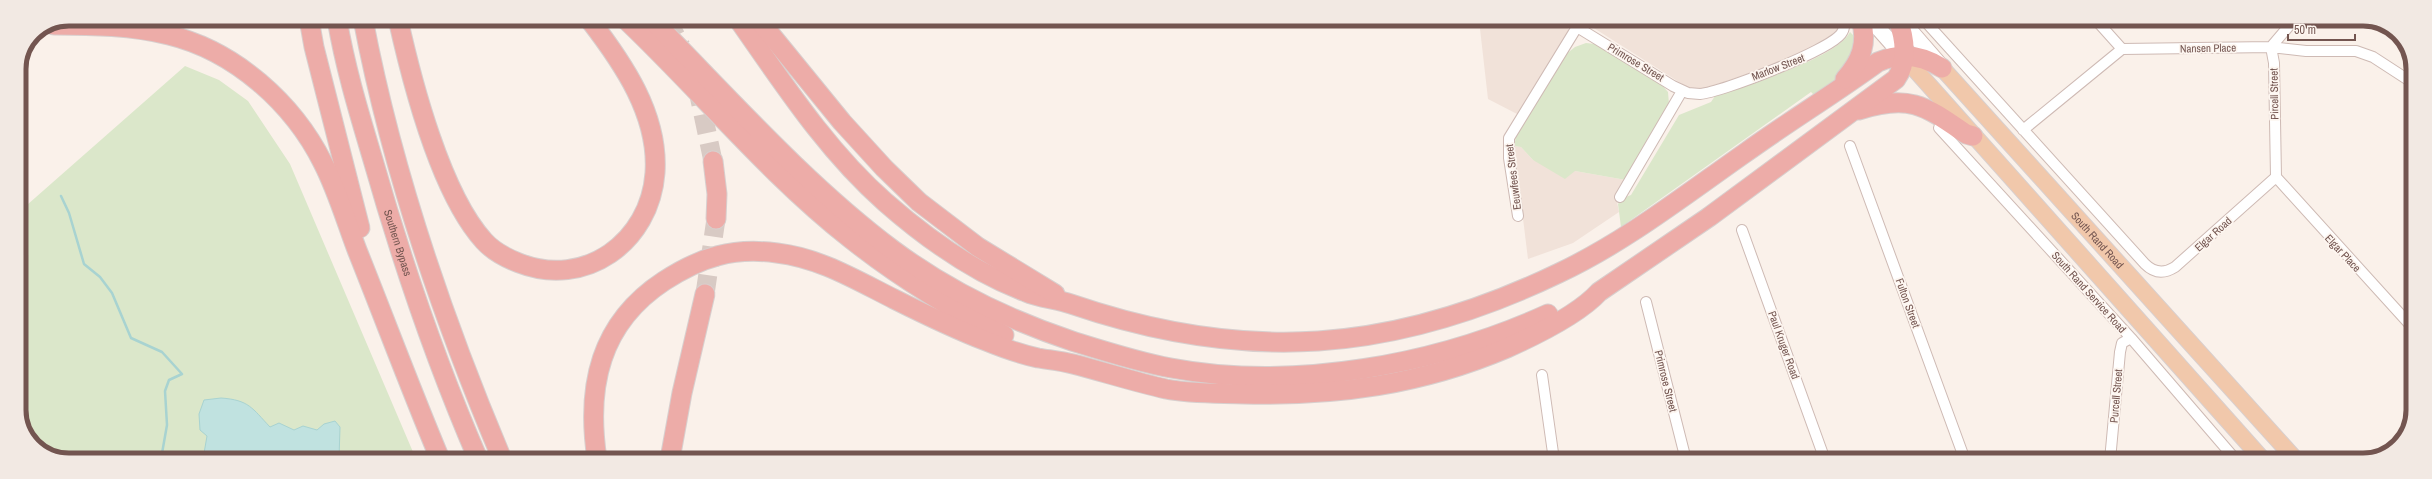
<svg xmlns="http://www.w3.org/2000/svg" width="2432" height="479" viewBox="0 0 2432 479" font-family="'Archivo Narrow',sans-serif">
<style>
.residential{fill:#f1e2d9}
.green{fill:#dbe7ca}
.water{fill:#c0e2e0;stroke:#a8d3d1}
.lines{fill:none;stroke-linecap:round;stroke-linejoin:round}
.stream{stroke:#a8d3d1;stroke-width:2.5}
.highway-tunnel{stroke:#d8cac4;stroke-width:19;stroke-dasharray:19 10;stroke-linecap:butt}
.street-casing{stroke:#cebab4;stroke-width:12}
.secondary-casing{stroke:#d0b9b2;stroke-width:17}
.primary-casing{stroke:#d8cfce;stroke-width:18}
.highway-casing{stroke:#d8cfce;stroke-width:21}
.street{stroke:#fff;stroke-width:10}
.secondary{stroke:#fff;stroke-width:15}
.primary{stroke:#f1c8ab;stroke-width:16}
.highway{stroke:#edaca8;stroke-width:19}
.labels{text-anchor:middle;stroke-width:3.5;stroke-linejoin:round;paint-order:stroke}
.street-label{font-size:11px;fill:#735550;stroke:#fdf6f0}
.rim{fill:none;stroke:#735550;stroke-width:5}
</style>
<rect width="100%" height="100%" fill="#faf1ea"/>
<path class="residential" d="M1479 20H1569L1568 33 1519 115 1488 99Z
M1583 20H1836L1840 29 1834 35 1793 58 1704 89H1690L1589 25Z
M1514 146 1521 147 1533 160 1575 171 1626 180 1616 197 1619 212 1573 243 1528 259Z"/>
<path class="green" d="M1850 32 1862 44 1850 71 1814 95 1811 92 1621 227 1618 204 1623 198 1631 195 1679 115 1711 102 1715 96C1745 85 1836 59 1850 32Z
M1586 43 1595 44 1661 84 1668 92 1669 104 1626 180 1575 171 1565 179 1533 160 1521 147 1514 146 1517 132 1565 55 1575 47Z
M185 66 219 80 248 101 290 164 416 459H59L33 445 19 417V212Z"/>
<path class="water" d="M221 398C249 400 252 408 270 427L279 423 294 430 303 426 317 430 324 424 335 421 340 427 339 459H203L207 436 200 430 199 414 204 400Z"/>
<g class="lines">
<path class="stream" d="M61 196 69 213 84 264 100 277 112 293 131 338 162 352 182 374 169 380 165 391 167 425 161 459"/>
<path class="highway-tunnel" d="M667 19 681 46
M697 86 713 161
M705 294 716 219"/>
<defs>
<path id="street" d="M1576 20 1577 27 1673 86 1688 93 1700 94C1722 92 1828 51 1841 34 1844 30 1845 25 1842 20
M1924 20 2145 264C2154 273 2164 274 2175 267L2276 177
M2096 20 2122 49
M2271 47 2274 63 2276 177
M2271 47 2294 20
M1939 128 2131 338 2236 460
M2023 130 2122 49 2271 47 2306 51H2356L2373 57 2413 83
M1850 146 1965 460
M2276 177 2412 327
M1620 197 1682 91
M1518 216 1509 158V138L1577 27
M1742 230 1825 460
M1646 302 1686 460
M1542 375 1554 460
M2110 460 2120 352 2122 343 2131 338"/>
<path id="secondary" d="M1871 20 1903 56
M1901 20 1941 66"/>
<g id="primary">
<path d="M1903 56 2263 460"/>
<path id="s1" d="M1942 68 2296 460"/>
</g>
<g id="highway">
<path d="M309 19 314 47 360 228"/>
<path id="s2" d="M337 19C345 67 359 113 373 160 402 262 436 362 478 459"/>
<path d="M363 19C392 171 442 317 502 459"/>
<path d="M398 19C412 82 441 194 484 241 493 251 506 258 519 263 585 289 650 242 655 173 659 115 623 63 589 19"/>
<path d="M625 19C701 91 768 174 851 239 899 277 949 308 1004 335"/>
<path d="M651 19C728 97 806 185 893 250 947 290 1009 320 1072 341 1104 351 1138 362 1171 368 1293 391 1436 365 1548 314"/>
<path d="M738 19C783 83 826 150 885 202 926 238 975 273 1026 292 1040 298 1056 299 1071 304 1246 364 1393 353 1559 273 1625 242 1685 195 1745 153 1788 122 1834 94 1878 62 1901 52 1922 55 1942 68"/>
<path d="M758 19 842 122 884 168 919 202 978 247 1055 294"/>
<path d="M54 25C93 25 132 26 169 35 235 51 293 103 323 163 337 190 346 221 357 250 385 320 411 390 440 459"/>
<path d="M1845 79C1861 61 1868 43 1861 20"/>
<path d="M1859 110C1910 94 1924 105 1966 134L1973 136"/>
<path d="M713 161 717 194 716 219"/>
<path d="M597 459C586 386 600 323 664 281 701 257 733 247 777 253 820 258 856 280 894 299 924 314 955 329 986 341 1003 348 1020 354 1038 358 1050 360 1061 361 1073 364 1104 372 1135 382 1166 389 1191 394 1218 393 1244 394 1337 396 1420 385 1507 348 1536 335 1578 315 1599 292L1709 217 1896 79C1908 62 1905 38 1898 20"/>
<path d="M670 459 682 393 705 294"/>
</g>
</defs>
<use href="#street" class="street-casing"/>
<use href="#secondary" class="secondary-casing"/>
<use href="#primary" class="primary-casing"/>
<use href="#highway" class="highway-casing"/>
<use href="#street" class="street"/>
<use href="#secondary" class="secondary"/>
<use href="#primary" class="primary"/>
<use href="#highway" class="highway"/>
</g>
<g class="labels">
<g class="street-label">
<text transform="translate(2208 48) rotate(-1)" y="4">Nansen Place</text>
<text transform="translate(1636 62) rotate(31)" y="4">Primrose Street</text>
<text transform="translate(1778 67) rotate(-21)" y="4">Marlow Street</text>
<text transform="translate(2274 94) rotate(-91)" y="4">Pircell Street</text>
<text transform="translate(1513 177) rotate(-97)" y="4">Eeuwfees Street</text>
<text transform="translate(2213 234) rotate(-42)" y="4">Elgar Road</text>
<text dy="4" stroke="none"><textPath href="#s1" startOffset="232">South Rand Road</textPath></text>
<text dy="4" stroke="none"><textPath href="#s2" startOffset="232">Southern Bypass</textPath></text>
<text transform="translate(2343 253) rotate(47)" y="4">Elgar Place</text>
<text transform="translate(2089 292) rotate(48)" y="4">South Rand Service Road</text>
<text transform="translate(1908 303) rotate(70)" y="4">Fulton Street</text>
<text transform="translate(1784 345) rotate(70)" y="4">Paul Kruger Road</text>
<text transform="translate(1666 381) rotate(76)" y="4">Primrose Street</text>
<text transform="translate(2116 396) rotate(-85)" y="4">Purcell Street</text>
</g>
</g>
<path d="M0 0H2432V479H0ZM69 26H2363A43 43 0 0 1 2406 69V410A43 43 0 0 1 2363 453H69A43 43 0 0 1 26 410V69A43 43 0 0 1 69 26Z" fill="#f2e9e3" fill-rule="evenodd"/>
<path class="rim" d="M69 26H2363A43 43 0 0 1 2406 69V410A43 43 0 0 1 2363 453H69A43 43 0 0 1 26 410V69A43 43 0 0 1 69 26Z"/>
<path d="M2288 34v6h67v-6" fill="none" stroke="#735550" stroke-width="2"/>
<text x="2294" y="34" font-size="12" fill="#735550" stroke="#fdf6f0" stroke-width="3" paint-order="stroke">50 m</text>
</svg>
